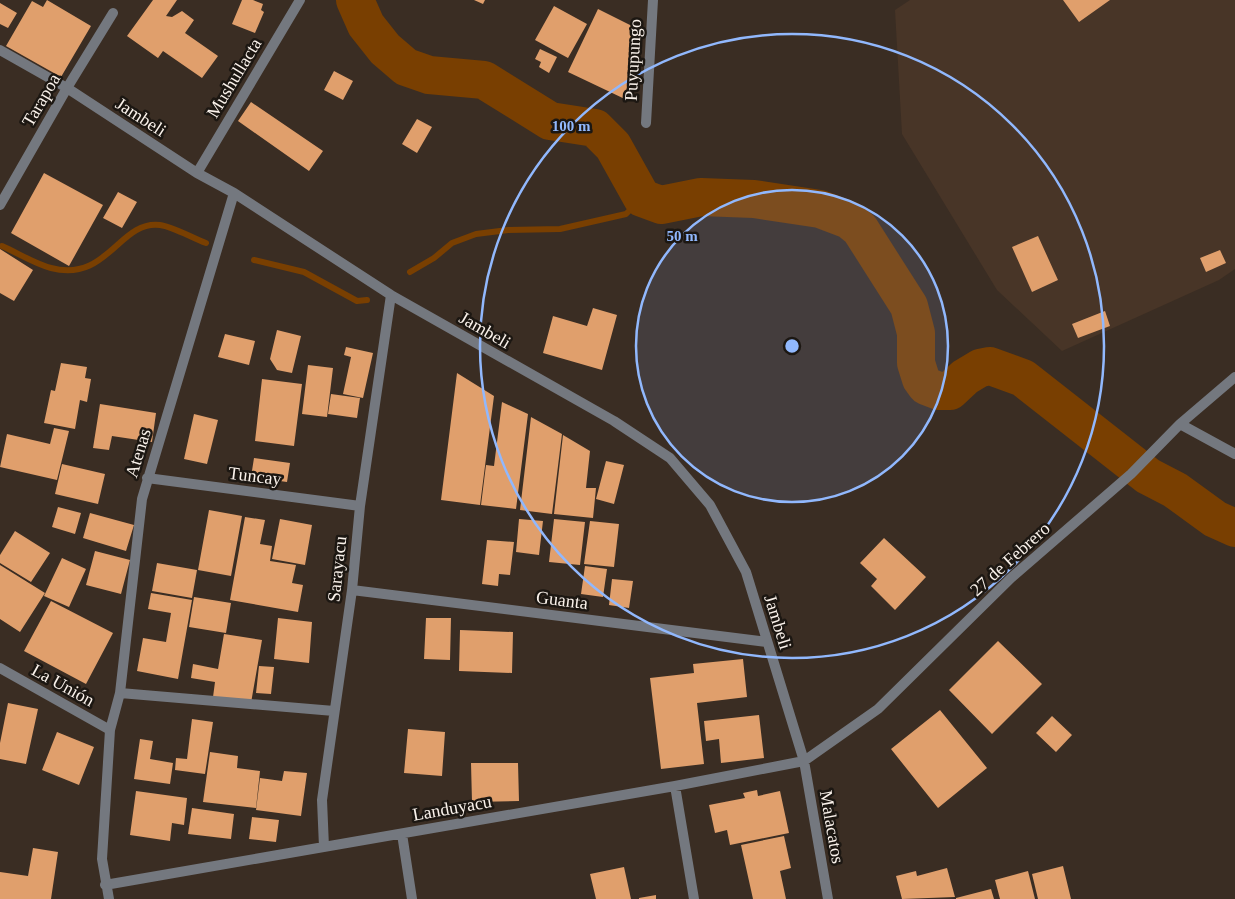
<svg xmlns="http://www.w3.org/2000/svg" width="1235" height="899" viewBox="0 0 1235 899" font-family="'Times New Roman',serif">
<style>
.built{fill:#483527}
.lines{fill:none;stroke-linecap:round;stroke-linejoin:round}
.stream{stroke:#793f01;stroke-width:6}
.river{stroke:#793f01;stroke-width:38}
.building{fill:#e09f6c}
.street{stroke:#74787f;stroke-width:10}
.ring{fill:none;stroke:#91b8fd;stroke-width:2.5}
.labels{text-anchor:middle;stroke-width:5;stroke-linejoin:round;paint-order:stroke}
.street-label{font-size:18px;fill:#faf2eb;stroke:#1c1712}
.centre{fill:#91b8fd;stroke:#1c1712;stroke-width:2.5}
.ring-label{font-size:15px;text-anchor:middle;font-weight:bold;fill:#91b8fd;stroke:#1c1712;stroke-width:5;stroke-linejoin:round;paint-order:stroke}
</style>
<rect width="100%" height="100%" fill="#3a2d23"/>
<path class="built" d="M910 0H1235V269L1219 280 1062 351 997 290 902 134 895 10Z"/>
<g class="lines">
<path class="stream" d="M2 246C18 253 35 264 51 268 108 283 119 220 160 225 174 227 192 238 206 243
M254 260 304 272 357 301 367 300
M410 272 434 258 452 243 476 234 508 230 560 229 626 214 642 198"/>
<path class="river" d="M355 0 366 25 385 49 406 67 429 75 484 80 550 121 595 128 613 146 642 198 661 205 701 197 754 199 820 209 849 220 860 229 909 306 916 333V363L921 379 926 386 939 391H950L965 377 980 368 990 366 1023 378 1148 476 1175 490 1215 519 1235 528"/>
</g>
<path class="building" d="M47 0 91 26 61 77 6 46 32 1 43 7Z
M153 0H177L166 16 172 17 182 11 194 20 185 33 218 56 202 78 163 51 158 58 127 36Z
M242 0H253L263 4 261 10 264 12 255 33 232 24Z
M474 0H485L483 4Z
M1063 0H1110L1079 22Z
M0 3 17 13 8 28 0 24Z
M554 6 587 24 568 58 535 40Z
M598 9 632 26 636 63 629 101 568 72Z
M540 49 557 57 549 73 539 67 541 62 535 59Z
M334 71 353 81 343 100 324 90Z
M251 102 323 151 309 171 238 121Z
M417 119 432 127 417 153 402 144Z
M44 173 103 205 69 266 11 233Z
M118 192 137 202 122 228 103 218Z
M1038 236 1058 280 1032 292 1012 247Z
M0 249 33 270 14 301 0 293Z
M1220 250 1226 263 1206 272 1200 258Z
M593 308 617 315 602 370 543 353 553 316 587 326Z
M1105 311 1110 326 1078 338 1072 324Z
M277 330 301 336 292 373 277 370 270 359Z
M225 334 255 341 249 365 218 357Z
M346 347 373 353 363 398 343 394 351 357 344 355Z
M61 363 87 367 85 378 91 379 87 402 80 400 75 429 44 423 51 390 55 391Z
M308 365 333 368 327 417 302 414Z
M457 373 494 396 480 505 441 500Z
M262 379 302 384 294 446 255 441Z
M331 394 360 398 357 418 328 414Z
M502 402 528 414 516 509 481 505 486 465 494 466Z
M100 404 156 413 152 442 112 436 109 450 93 448Z
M194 414 218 420 207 464 184 459Z
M531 417 562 434 552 514 520 510Z
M54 428 69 431 57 480 0 467 7 434 50 444Z
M563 435 590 451 586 488H596L593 518 554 514Z
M254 458 290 463 287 482 251 477Z
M606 461 624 465 614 504 596 499Z
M62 464 105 474 98 504 55 494Z
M58 507 81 513 75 534 52 527Z
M209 510 242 516 231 576 198 570Z
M90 513 134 525 126 551 83 538Z
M245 517 265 520 260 544 272 546 270 561 296 565 292 583 303 585 298 612 230 600Z
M280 519 312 525 305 565 272 559Z
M519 519 543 521 539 555 516 552Z
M554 519 585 522 580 565 549 562Z
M590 521 619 524 614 567 584 564Z
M15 531 50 553 31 582 0 563V555Z
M884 538 926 577 895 610 871 586 877 579 860 563Z
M487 540 514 542 510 575 499 574 498 586 482 584Z
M95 551 130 560 121 594 86 585Z
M62 558 86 569 69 607 44 596Z
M157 563 197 570 192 598 152 591Z
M0 565 45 593 20 632 0 619Z
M585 566 607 569 603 597 581 594Z
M612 579 633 581 629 608 609 605Z
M151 593 192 600 178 679 137 671 143 638 166 642 171 613 148 609Z
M194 597 231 603 226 633 189 627Z
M51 601 113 633 86 684 24 651Z
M278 618 312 622 309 663 274 659Z
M426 618H451L450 660 424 659Z
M460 630 513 632 512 673 459 671Z
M224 634 262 640 251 703 213 697 215 682 191 678 193 664 218 669Z
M998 641 1042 684 992 734 949 690Z
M743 659 747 697 697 703 704 764 661 769 650 678 694 673 693 664Z
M259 666 274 667 271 694 256 693Z
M8 703 38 709 26 764 0 759V743Z
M940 710 987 768 938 808 891 749Z
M759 715 764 758 721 763 719 739 706 741 704 721Z
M1052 716 1072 735 1056 752 1036 733Z
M192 719 213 722 205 774 175 770 176 758 187 759Z
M408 729 445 732 442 776 404 773Z
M57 732 94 747 79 785 42 770Z
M140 739 153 741 150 759 173 763 170 784 134 779Z
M210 752 238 756 237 768 260 771 256 808 203 802Z
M471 763H518L519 801 472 802Z
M284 771 307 773 301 816 256 810 260 778 282 781Z
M757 790 758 796 780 791 789 833 730 845 727 830 715 833 709 805 745 798 743 793Z
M136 791 187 798 184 825 172 823 170 841 130 835Z
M192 808 234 814 231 839 188 834Z
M252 817 279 820 276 842 249 839Z
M784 836 791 868 780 871 786 899H753L741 845Z
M33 848 58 852 51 899H0V872L28 876Z
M1063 866 1071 899H1038L1032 874Z
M624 867 631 899H596L590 874Z
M947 868 955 897 902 899 896 876 916 871 917 876Z
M1028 871 1035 899H1000L995 880Z
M991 889 994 899H956V898Z
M656 895V899H639V898Z"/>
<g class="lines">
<path class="street" d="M0 50 67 88 197 173 234 193 391 295 614 421 670 458 710 505 746 572 804 761 828 899
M646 123 653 0
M197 173 300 0
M0 205 67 88 113 13
M1180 424 1235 454
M147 478 360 506
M352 590 767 642
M0 668 110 730
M120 693 334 711
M675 786 694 899
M402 834 412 899
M324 847 322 800 352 590 360 506 391 295
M105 885 675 786 804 761 878 709 1011 578 1131 474 1180 424 1235 377
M109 899 102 859 110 730 120 693 142 499 234 193"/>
</g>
<circle cx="792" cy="346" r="156" fill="#91b8fd" fill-opacity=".12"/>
<g class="ring">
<circle cx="792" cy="346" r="156"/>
<circle cx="792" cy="346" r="312"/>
</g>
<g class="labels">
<g class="street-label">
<text transform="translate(633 60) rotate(-87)" y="6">Puyupungo</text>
<text transform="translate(234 78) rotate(-59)" y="6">Mushullacta</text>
<text transform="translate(41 100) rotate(-60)" y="6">Tarapoa</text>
<text transform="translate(141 117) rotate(33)" y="6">Jambeli</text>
<text transform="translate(485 330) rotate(30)" y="6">Jambeli</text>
<text transform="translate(138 453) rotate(-73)" y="6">Atenas</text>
<text transform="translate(255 476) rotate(7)" y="6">Tuncay</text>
<text transform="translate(1010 559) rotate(-42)" y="6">27 de Febrero</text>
<text transform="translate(337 569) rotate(-84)" y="6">Sarayacu</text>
<text transform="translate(562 600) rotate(7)" y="6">Guanta</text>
<text transform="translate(778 622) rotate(73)" y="6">Jambeli</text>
<text transform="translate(63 685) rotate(29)" y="6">La Unión</text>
<text transform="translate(452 808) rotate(-10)" y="6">Landuyacu</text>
<text transform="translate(832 827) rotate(80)" y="6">Malacatos</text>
</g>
</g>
<circle cx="792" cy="346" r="8" class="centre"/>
<g class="ring-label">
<text x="571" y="131">100 m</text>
<text x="682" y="241">50 m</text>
</g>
</svg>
